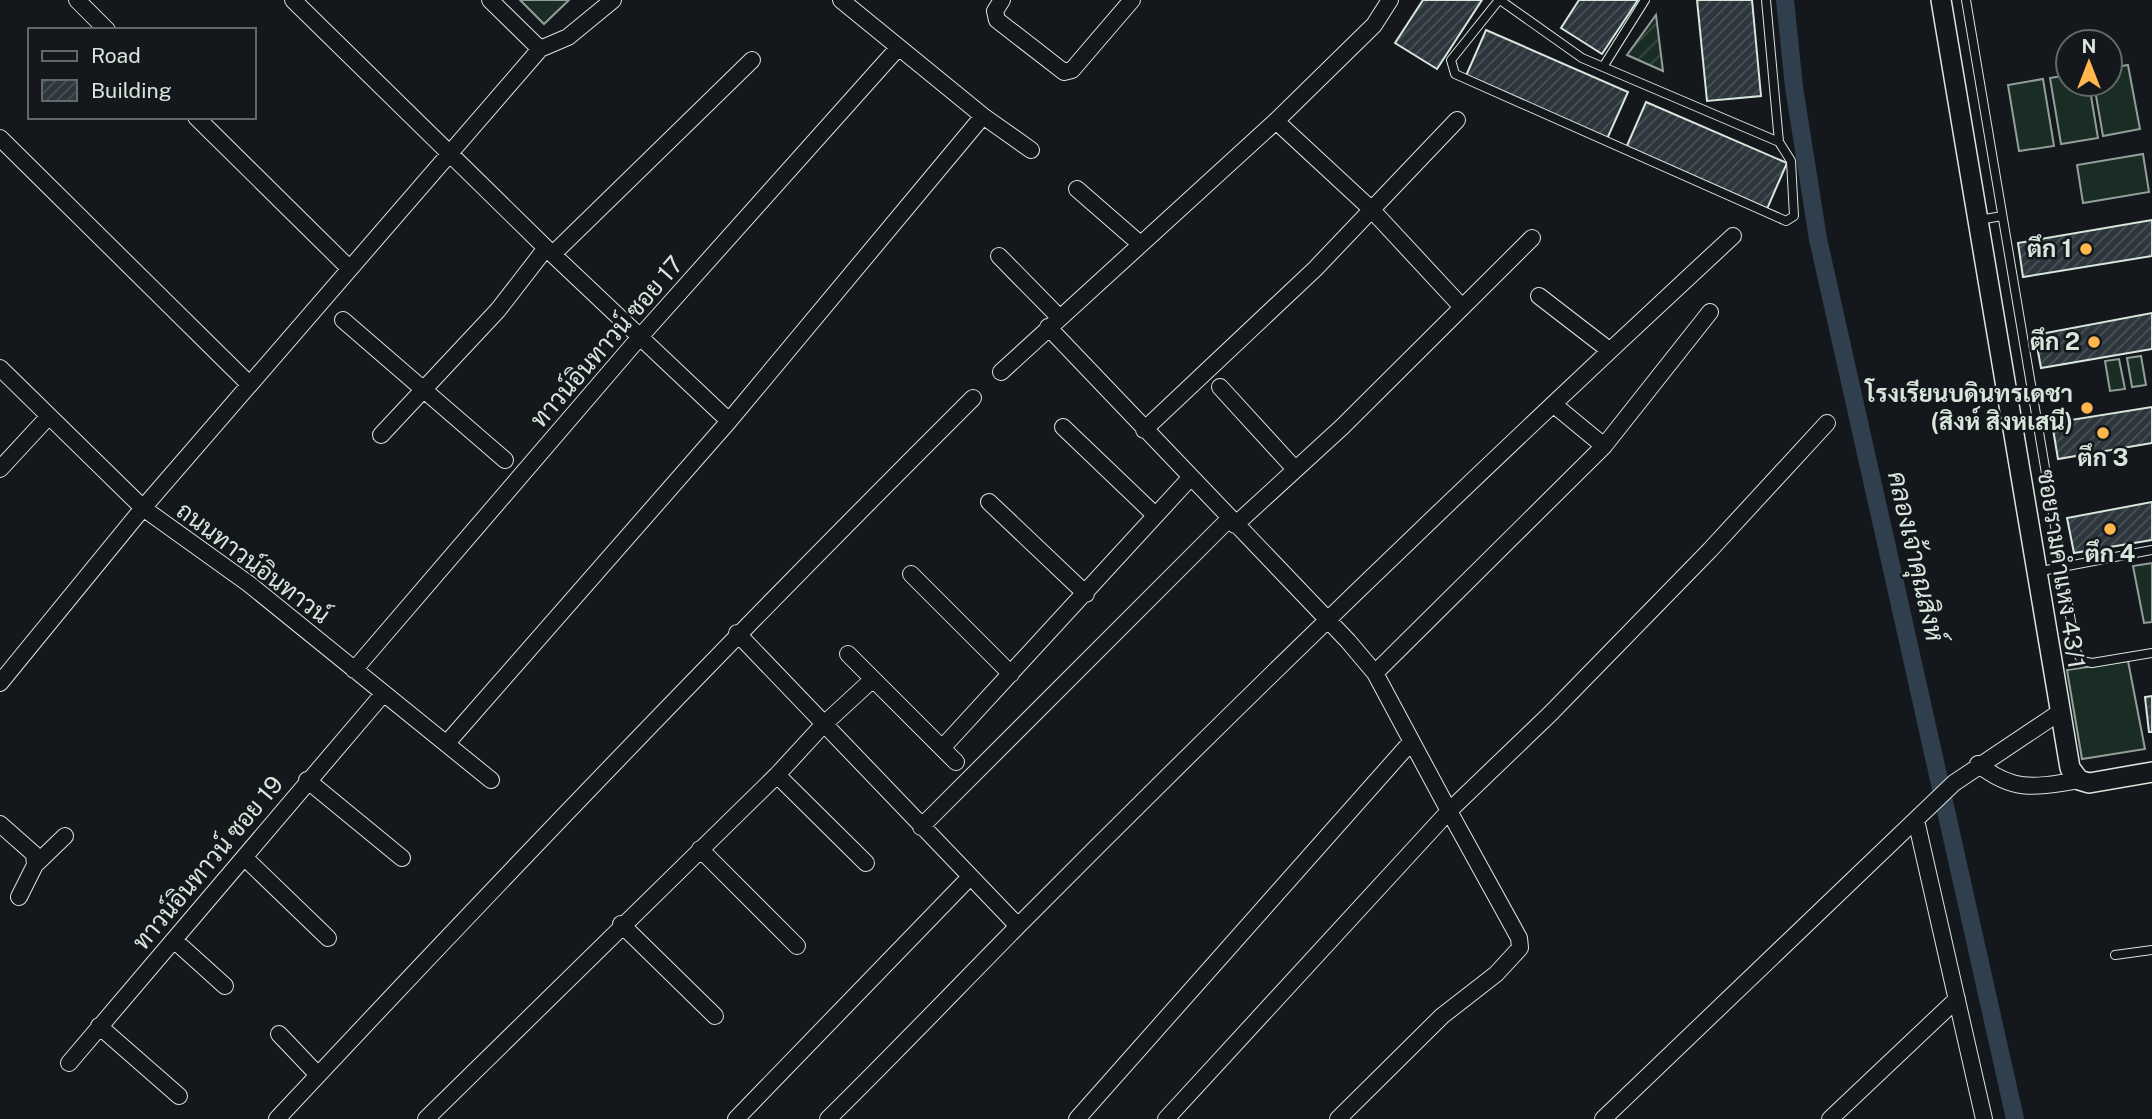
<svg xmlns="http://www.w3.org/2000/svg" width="2152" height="1119" viewBox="0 0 2152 1119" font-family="'Public Sans',Sarabun,sans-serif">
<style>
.grass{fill:#1a2d24;stroke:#939e99;stroke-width:2}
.garden{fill:url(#garden-furrows);stroke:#939e99;stroke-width:2}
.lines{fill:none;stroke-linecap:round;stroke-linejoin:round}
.canal{stroke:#2f3f4d;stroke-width:18}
.building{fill:url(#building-hatch);stroke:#d8e6dc;stroke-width:2}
.service-casing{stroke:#d8e6dc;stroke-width:10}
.minor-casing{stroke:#d8e6dc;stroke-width:18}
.tertiary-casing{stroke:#d8e6dc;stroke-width:22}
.service{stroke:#14181c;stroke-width:8}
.minor{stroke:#14181c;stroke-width:16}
.tertiary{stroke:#14181c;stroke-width:19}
.poi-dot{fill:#ffb74d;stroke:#14181c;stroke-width:2.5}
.labels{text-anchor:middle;stroke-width:5;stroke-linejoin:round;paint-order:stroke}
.poi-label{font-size:24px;font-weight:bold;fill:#d8e6dc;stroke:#14181c;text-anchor:end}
.street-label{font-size:24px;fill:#d8e6dc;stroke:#14181c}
.water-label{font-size:26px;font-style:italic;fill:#d8e6dc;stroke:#14181c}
</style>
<defs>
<pattern id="garden-furrows" width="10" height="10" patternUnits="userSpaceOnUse" patternTransform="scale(1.75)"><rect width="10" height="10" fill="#1a2d24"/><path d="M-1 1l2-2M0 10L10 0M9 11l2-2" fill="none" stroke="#3b4b43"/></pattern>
<pattern id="building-hatch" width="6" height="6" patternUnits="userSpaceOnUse" patternTransform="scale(1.75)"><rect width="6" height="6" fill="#2c363c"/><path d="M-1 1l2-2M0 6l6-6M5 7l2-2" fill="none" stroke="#4a5358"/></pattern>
</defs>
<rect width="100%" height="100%" fill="#14181c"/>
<path class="grass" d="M520 0H569L544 24Z
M2128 65 2140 129 2103 136 2094 84H2110V68Z
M2068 75V84H2089L2098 138 2061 144 2050 78Z
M2043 79 2054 146 2019 151 2008 85Z
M2143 154 2149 192 2083 203 2077 165Z
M2141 356 2146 385 2132 387 2127 358Z
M2119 359 2125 389 2110 391 2105 361Z
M2152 563V622L2144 623 2133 566Z
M2128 661 2145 749 2082 759 2067 670Z"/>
<path class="garden" d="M1656 15 1663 71 1627 55Z"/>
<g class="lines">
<path class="canal" d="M1785 0 1794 87 1818 239 2015 1119"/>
</g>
<path class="building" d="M1423 0H1482L1437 69 1395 43Z
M1579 0H1638L1602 54 1561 28Z
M1697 0H1752L1761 96 1707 101Z
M1486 30 1628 92 1607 139 1465 78Z
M1646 102 1787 163 1767 209 1626 148Z
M2152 220V256L2023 277 2018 243Z
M2152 313V349L2041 368 2035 335Z
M2152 407V443L2058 459 2052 423Z
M2152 502V540L2074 553 2067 518Z
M2152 696V732H2149L2145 697Z"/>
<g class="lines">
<defs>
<path id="service" d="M1499 0 1451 60 1455 74 1786 221 1794 216 1791 161 1779 142 1582 58 1500 0
M1766 0 1779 142
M1966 0 2076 651 2082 661 2092 663 2152 653
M1603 67 1645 0
M1979 220 2002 216
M2036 572 2152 550
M2115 955 2152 950"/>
<path id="minor" d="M77 0 107 30
M293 0 546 248 729 421
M490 0 540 49
M841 0 983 116 1031 150
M1002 0 995 11 997 20 1064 72 1072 70 1132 0
M196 117 349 268
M1276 121 1371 209 1462 307
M0 138 249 384
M1077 189 1139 243
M553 254 752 60
M999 256 1059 317
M1539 296 1609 350
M343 320 505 460
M1048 327 1348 641 1375 673 1449 811 1166 1119
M0 368 143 508 249 584 491 780
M1001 372 1276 121 1374 25 1390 0
M1220 387 1295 469
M1553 404 1604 446
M1063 427 1154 514
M1144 430 1315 269 1457 120
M381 435 498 310 546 248
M0 469 49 416
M989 502 1086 594
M1235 525 1342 427 1532 238
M911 574 1011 674
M737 633 1018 926
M848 654 956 762
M354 670 639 338 898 48
M1375 673 1604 446 1710 312
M0 683 143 508 540 49 568 37 613 0
M447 743 729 421 983 116
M943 747 1191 477
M1978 764C2014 793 2036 787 2079 780
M777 775 866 863
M307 780 402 858
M1916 820 1984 1119
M0 824 34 854 35 865 19 897
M921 827 1229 519
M700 849 797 946
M245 858 328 938
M35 865 65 836
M621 924 715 1016
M174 940 225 986
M99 1026 179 1096
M279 1034 318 1075
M69 1063 383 694
M277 1119C505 875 736 634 973 398
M426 1119 777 775 823 725 873 679
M736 1119 970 877
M828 1119C893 1055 956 989 1020 924 1252 690 1491 460 1733 236
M1077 1119 1411 742
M1338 1119 1442 1016 1496 974 1520 948 1519 938 1449 811 1550 714 1710 550 1827 423
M1603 1119 1954 783 2060 712
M1830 1119 1957 999"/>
<path id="tertiary" d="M1941 0 2070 768 2079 780 2089 783 2152 772"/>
</defs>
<use href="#service" class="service-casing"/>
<use href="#minor" class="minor-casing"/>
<use href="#tertiary" class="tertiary-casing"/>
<use href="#service" class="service"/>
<use href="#minor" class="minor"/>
<use href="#tertiary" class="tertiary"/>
</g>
<g class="poi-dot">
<circle cx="2086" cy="249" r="7"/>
<circle cx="2094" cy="342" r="7"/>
<circle cx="2087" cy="408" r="7"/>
<circle cx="2103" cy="433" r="7"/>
<circle cx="2110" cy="529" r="7"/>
</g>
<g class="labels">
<g class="poi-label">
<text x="2072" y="257">ตึก 1</text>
<text x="2080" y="350">ตึก 2</text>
<text x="2073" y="402">โรงเรียนบดินทรเดชา<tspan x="2073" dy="28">(สิงห์ สิงหเสนี)</tspan></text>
<text x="2103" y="466" text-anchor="middle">ตึก 3</text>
<text x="2110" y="562" text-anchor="middle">ตึก 4</text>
</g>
<g class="street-label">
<text transform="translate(607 342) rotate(-49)" y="8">ทาวน์อินทาวน์ ซอย 17</text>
<text transform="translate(253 563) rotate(37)" y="8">ถนนทาวน์อินทาวน์</text>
<text transform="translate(2061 569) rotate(81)" y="8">ซอยรามคำแหง 43/1</text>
<text transform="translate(208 863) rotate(-50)" y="8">ทาวน์อินทาวน์ ซอย 19</text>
</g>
<g class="water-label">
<text transform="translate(1916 556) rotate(77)" y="9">คลองเจ้าคุณสิงห์</text>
</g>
</g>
<rect x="28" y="28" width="228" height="91" fill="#14181c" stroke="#626a69" stroke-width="2"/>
<rect x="42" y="51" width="35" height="10" fill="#14181c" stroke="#626a69" stroke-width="2"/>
<text x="91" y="63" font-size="21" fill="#d8e6dc">Road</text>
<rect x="42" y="80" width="35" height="21" fill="url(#building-hatch)" stroke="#626a69" stroke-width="2"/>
<text x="91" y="98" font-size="21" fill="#d8e6dc">Building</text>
<g transform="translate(2089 63)"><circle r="33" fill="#14181c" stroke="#626a69" stroke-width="2"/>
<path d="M0-5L12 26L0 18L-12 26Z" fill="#ffb74d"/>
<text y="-10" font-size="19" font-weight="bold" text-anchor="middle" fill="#d8e6dc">N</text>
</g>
</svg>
